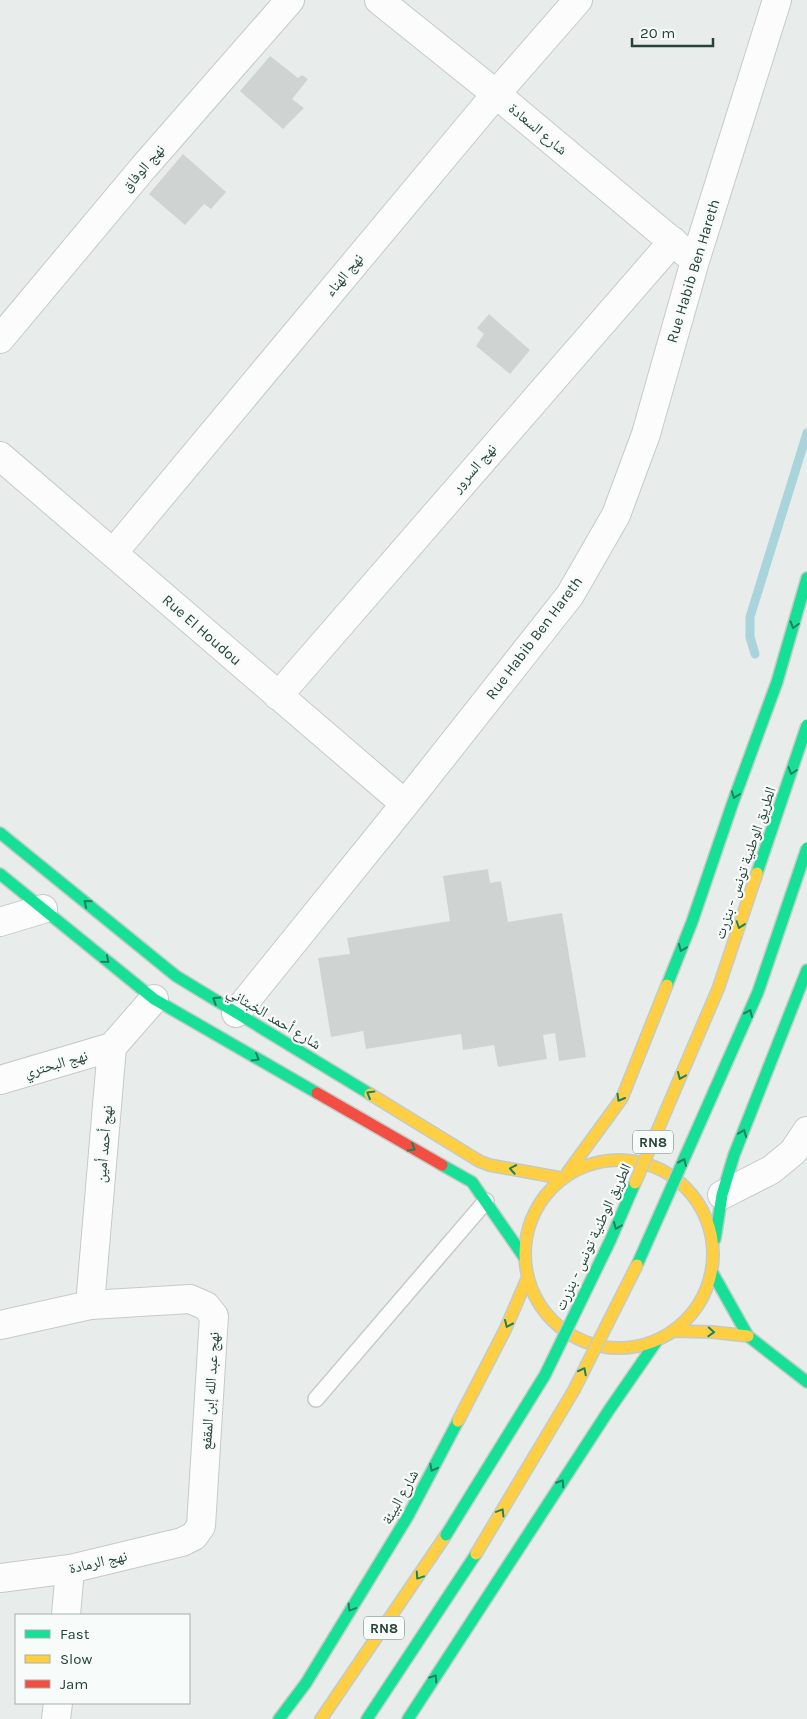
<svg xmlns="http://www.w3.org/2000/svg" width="807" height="1719" viewBox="0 0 807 1719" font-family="Karla,'Noto Naskh Arabic',sans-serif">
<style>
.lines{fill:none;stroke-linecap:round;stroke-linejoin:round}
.stream{stroke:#a9d4db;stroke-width:9}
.building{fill:#cfd4d2}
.lane-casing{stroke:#c5cac8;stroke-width:18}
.street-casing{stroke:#c5cac8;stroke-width:30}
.fast-casing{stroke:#c3cbc8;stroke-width:14}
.slow-casing{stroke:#c3cbc8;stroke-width:14}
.jam-casing{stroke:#c3cbc8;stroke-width:14}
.lane{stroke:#fcfcfc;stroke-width:15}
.street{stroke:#fcfcfc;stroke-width:28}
.fast{stroke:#16e098;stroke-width:11}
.slow{stroke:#ffcf43;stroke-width:11}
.jam{stroke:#f24e42;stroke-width:11}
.fast-bridge-casing{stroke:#c3ccc9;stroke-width:14;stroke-linecap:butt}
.slow-bridge-casing{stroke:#c3ccc9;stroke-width:14;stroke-linecap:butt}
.fast-bridge{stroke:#16e098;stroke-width:11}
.slow-bridge{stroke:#ffcf43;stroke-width:11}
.oneway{stroke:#1e8160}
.labels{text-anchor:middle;stroke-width:4.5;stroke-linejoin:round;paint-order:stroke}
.shield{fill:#f7fbf9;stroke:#637a73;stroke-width:1}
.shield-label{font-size:14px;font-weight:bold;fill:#24423a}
.street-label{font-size:15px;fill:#24423a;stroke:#f7fbf9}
</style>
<rect width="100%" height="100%" fill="#e8edeb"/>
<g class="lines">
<path class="stream" d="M755 654 750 637V617L807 433"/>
</g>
<path class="building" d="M270 56 298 78 302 75 308 79 292 99 304 108 283 129 240 91Z
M183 154 226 192 211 209 204 204 185 225 149 194Z
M489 314 530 350 510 374 476 346 484 334 477 328Z
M488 869 490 883 501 881 508 922 562 913 586 1057 559 1061 555 1033 543 1035 547 1059 498 1067 494 1045 463 1050 461 1034 366 1049 363 1031 331 1037 318 958 350 954 347 938 450 921 443 876Z"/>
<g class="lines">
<defs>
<path id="lane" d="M316 1399 486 1201"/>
<path id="street" d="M379 0 496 94 686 253
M0 339 143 168 290 0
M0 456 405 804
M113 553 496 94 578 0
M278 696 673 241
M0 922 43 909
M236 1013 405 804 570 595 616 515 646 434 695 261 777 0
M0 1080 112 1047
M722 1195 771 1170 793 1152 807 1131
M90 1305 112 1047 154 999
M0 1325 90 1305 190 1299 206 1306 214 1316 201 1526 194 1536 182 1542 70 1569 0 1578
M66 1615 70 1569
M56 1719 58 1703"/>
<path id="fast" d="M0 833 176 976 370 1094
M0 874 154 999 317 1093
M667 985 692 922 733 802 777 682 807 578
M442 1165 472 1182 524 1257
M715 1239 722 1195 734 1155 807 970
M712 1272 748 1336 807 1382
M279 1719 306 1683 408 1516 458 1421
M367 1719 476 1554
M408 1719 609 1410 656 1342"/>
<path id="slow" d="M370 1094 479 1161 489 1165 561 1178
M525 1254a94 94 0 1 1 188 0a94 94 0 1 1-188 0Z
M568 1172 622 1098 667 985
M674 1331 712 1332 748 1336
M458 1421 505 1330 527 1279
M321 1719 446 1535"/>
<path id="jam" d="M317 1093 442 1165"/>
</defs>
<use href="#lane" class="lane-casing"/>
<use href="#street" class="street-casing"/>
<use href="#fast" class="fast-casing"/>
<use href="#slow" class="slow-casing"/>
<use href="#jam" class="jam-casing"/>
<use href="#lane" class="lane"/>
<use href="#street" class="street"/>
<use href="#fast" class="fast"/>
<use href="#slow" class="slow"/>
<use href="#jam" class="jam"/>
<defs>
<path id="fast-bridge" d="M757 873 807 725
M637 1265 758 992 807 848
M446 1535 545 1375 610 1241 635 1183"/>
<path id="slow-bridge" d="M635 1183 718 989 757 873
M476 1554 574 1390 637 1265"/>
</defs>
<use href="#fast-bridge" class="fast-bridge-casing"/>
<use href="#slow-bridge" class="slow-bridge-casing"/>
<use href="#fast-bridge" class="fast-bridge"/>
<use href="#slow-bridge" class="slow-bridge"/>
</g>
<defs><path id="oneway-chevron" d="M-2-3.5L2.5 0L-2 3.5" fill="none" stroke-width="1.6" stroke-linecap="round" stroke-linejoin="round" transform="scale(1.25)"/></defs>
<g class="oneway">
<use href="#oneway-chevron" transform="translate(794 625) rotate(106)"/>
<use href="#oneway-chevron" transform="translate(792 771) rotate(108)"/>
<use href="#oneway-chevron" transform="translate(735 795) rotate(110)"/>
<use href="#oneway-chevron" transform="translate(87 903) rotate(-141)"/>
<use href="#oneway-chevron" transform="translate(740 925) rotate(109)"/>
<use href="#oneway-chevron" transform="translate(682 948) rotate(112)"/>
<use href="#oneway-chevron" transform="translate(106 960) rotate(39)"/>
<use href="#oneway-chevron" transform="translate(216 1000) rotate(-148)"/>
<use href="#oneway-chevron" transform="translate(749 1013) rotate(-66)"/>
<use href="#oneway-chevron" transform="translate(256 1058) rotate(30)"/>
<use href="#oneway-chevron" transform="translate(681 1076) rotate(113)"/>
<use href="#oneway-chevron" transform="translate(370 1094) rotate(-149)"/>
<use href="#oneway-chevron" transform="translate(620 1098) rotate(120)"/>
<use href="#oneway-chevron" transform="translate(743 1133) rotate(-68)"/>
<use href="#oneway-chevron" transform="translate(412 1148) rotate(30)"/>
<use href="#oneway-chevron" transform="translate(683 1162) rotate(-66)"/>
<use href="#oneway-chevron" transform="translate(513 1169) rotate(-170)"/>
<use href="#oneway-chevron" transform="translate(617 1226) rotate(113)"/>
<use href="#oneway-chevron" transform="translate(508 1324) rotate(114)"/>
<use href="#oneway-chevron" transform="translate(711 1332) rotate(3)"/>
<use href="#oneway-chevron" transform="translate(583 1371) rotate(-63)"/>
<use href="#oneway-chevron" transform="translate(433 1468) rotate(118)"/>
<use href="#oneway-chevron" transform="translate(561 1483) rotate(-57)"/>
<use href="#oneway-chevron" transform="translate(501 1512) rotate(-59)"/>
<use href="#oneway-chevron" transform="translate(419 1576) rotate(124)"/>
<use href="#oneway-chevron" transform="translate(351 1608) rotate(121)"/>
<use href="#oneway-chevron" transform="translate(434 1678) rotate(-57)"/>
</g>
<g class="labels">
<g class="shield">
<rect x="633" y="1130.5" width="40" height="23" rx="4"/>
<rect x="364" y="1616.5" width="40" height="23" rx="4"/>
</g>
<g class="shield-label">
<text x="653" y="1147">RN8</text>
<text x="384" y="1633">RN8</text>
</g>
<g class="street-label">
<text transform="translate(538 129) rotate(40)" y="5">شارع السعادة</text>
<text transform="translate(143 168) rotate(-49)" y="5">نهج الوفاق</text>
<text transform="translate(693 271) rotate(-73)" y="5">Rue Habib Ben Hareth</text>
<text transform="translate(344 275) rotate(-50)" y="5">نهج الهناء</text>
<text transform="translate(474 468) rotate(-49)" y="5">نهج السرور</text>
<text transform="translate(202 630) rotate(41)" y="5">Rue El Houdou</text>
<text transform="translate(534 638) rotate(-53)" y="5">Rue Habib Ben Hareth</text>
<text transform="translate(745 863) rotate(-71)" y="5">الطريق الوطنية تونس - بنزرت</text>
<text transform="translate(274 1018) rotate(31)" y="5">شارع أحمد الخبثاني</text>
<text transform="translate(56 1064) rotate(-16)" y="5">نهج البحتري</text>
<text transform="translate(104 1144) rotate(-85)" y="5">نهج أحمد أمين</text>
<text transform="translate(593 1237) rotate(-65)" y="5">الطريق الوطنية تونس - بنزرت</text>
<text transform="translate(210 1391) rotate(-86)" y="5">نهج عبد الله إبن المقفع</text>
<text transform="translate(400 1497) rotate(-61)" y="5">شارع البيئة</text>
<text transform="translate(98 1562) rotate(-13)" y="5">نهج الرمادة</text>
</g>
</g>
<rect x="15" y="1614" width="175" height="90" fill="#f7fbf9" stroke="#a3b1ad"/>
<rect x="25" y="1630" width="25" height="8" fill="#16e098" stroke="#a3b1ad"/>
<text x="60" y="1639" font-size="15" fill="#24423a">Fast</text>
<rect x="25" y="1655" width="25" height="8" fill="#ffcf43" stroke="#a3b1ad"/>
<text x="60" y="1664" font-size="15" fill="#24423a">Slow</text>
<rect x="25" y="1680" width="25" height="8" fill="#f24e42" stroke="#a3b1ad"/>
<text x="60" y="1689" font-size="15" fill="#24423a">Jam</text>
<path d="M632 38v8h81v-8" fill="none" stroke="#24423a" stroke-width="2.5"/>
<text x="640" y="38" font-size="15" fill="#24423a" stroke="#f7fbf9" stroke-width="4" paint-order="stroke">20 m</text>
</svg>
